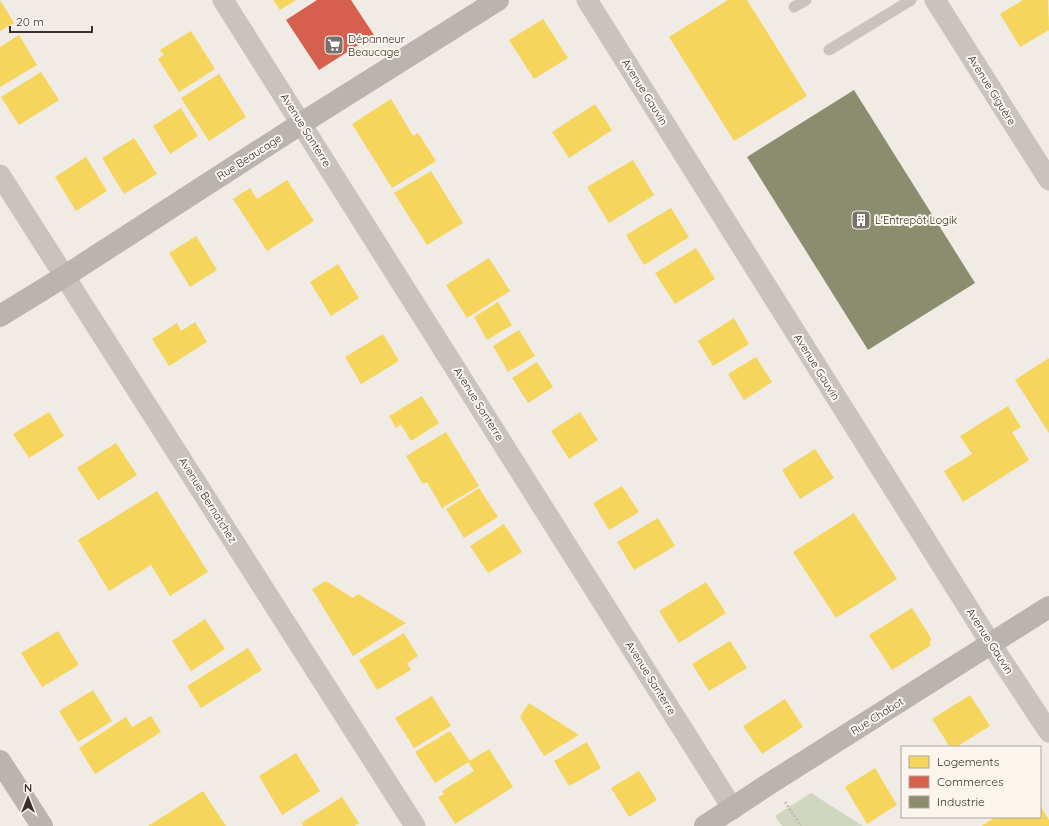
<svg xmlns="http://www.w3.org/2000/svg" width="1049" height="826" viewBox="0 0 1049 826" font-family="Quicksand,sans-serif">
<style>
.green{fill:#d1d6bf}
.homes{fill:#f6d55c}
.shops{fill:#d6604d}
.industry{fill:#8c8c6e}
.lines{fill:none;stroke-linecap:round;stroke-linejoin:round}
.path{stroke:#c2bbb6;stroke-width:2.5;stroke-dasharray:2 2;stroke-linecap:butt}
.lane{stroke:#c9c3be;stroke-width:11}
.street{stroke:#c9c3be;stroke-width:21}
.secondary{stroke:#bab3ae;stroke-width:22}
.labels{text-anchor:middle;stroke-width:4;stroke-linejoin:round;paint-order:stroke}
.poi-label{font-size:11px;fill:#3b302b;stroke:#fbf5ee;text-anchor:start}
.street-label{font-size:11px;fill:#3b302b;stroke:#fbf5ee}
</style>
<rect width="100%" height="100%" fill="#f0ebe5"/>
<path class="green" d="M811 793 863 826H782L775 816Z"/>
<path class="homes" d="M0 0 14 23 0 31Z
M273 0H296L280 10Z
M728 0H747L807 96 734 141 669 37Z
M1023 0H1048L1049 30 1020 47 1000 14Z
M543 19 568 58 534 79 509 40Z
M191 31 215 69 179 92 158 59 164 55 160 50Z
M19 35 37 65 0 87V47Z
M41 72 59 100 19 125 1 97Z
M219 74 246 117 209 141 181 98Z
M391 99 413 136 418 133 436 161 392 188 352 124Z
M595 104 612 130 569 158 552 132Z
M181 108 198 136 170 154 153 126Z
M134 138 157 174 124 194 102 158Z
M86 157 107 191 76 211 55 177Z
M633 160 654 195 609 223 587 187Z
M431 171 463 223 427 245 394 193Z
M287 180 314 221 267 251 233 199 250 188 257 199Z
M671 208 689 237 644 265 626 235Z
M196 236 217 270 190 287 169 253Z
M696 248 715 279 675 304 655 273Z
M489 258 510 291 467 318 446 285Z
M338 264 359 298 331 316 310 282Z
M498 302 512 325 487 340 474 317Z
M734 318 749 344 713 366 698 341Z
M195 322 207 342 169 366 152 339 177 323 181 331Z
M519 330 535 356 508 372 493 346Z
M383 334 399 361 361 384 345 357Z
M756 357 772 382 744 400 728 374Z
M1049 358V433L1015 380Z
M537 362 553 387 528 403 512 378Z
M422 396 439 423 411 441 401 425 396 428 389 416Z
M1008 406 1021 427 1012 432 1029 460 963 502 944 471 972 454 960 436Z
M49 412 64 436 29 458 13 434Z
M580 412 598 440 569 459 551 431Z
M446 432 479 486 442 508 427 482 423 484 406 456Z
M116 443 137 475 98 500 77 468Z
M815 449 834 478 800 499 782 470Z
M622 486 639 512 609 530 593 503Z
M479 488 498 517 464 538 446 509Z
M157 491 208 572 170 596 151 565 109 591 78 540Z
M854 513 897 579 836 618 793 552Z
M658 518 675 546 634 570 617 542Z
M504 524 522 552 488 573 470 546Z
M326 581 353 598 358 594 406 623 353 656 312 589Z
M706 582 726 613 679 643 659 611Z
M912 608 931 638 930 646 892 670 869 635Z
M205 619 225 649 191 671 172 641Z
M58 631 79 665 42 687 21 653Z
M404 633 418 656 407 663 411 670 377 690 359 660Z
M730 641 747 668 709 691 692 664Z
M248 648 262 670 201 708 187 686Z
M93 690 112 721 78 742 59 711Z
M970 695 990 726 956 747H950L932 719Z
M432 696 451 726 414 748 395 718Z
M785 699 803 727 762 754 743 726Z
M529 703 579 735 544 756 520 717Z
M151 716 161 732 95 774 79 748 126 717 132 727Z
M450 731 470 761 435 783 415 752Z
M587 742 601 768 569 786 554 761Z
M489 749 513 787 455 824 438 797 444 794 442 791 474 771 468 762Z
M296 753 320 791 282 815 259 776Z
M875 768 897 805 867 824 845 787Z
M639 771 657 800 629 817 611 788Z
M203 791 226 826H148Z
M342 797 359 823 354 826H303L301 823Z
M1040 805 1049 820V826H981L996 817H1040Z"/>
<path class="shops" d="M317 0H351L374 35 319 70 286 20Z"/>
<path class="industry" d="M854 90 975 283 868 350 747 157Z"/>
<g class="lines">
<path class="path" d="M785 802 801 826"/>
<path class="lane" d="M794 7 806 0
M829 50 911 0"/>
<path class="street" d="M223 0 733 809
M587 0 991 644 1049 732
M935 0 1049 180
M0 175 415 826"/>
<path class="secondary" d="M0 316 65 276 302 123 498 0
M0 761 42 826
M705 826 772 782 1049 607"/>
</g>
<defs>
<symbol id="supermarket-square" viewBox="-11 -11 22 22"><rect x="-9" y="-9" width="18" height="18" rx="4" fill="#7a716c" stroke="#fbf5ee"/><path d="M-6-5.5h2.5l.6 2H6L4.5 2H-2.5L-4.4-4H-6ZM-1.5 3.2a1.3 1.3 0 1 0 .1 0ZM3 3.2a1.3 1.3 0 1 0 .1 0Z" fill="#fff"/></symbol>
<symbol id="building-square" viewBox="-11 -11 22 22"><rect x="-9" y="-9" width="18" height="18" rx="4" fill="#7a716c" stroke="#fbf5ee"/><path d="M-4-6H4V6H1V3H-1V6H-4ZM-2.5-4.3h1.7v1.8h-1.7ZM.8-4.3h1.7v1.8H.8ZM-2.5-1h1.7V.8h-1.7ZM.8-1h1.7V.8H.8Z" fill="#fff"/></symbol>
</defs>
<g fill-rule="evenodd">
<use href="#supermarket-square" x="323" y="34" width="22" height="22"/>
<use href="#building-square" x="850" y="209" width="22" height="22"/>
</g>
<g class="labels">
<g class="poi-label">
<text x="348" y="43">Dépanneur<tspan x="348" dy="13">Beaucage</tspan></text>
<text x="875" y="224">L'Entrepôt Logik</text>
</g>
<g class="street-label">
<text transform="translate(992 90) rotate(58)" y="4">Avenue Giguère</text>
<text transform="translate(645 92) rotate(58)" y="4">Avenue Gauvin</text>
<text transform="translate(306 130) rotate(58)" y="4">Avenue Santerre</text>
<text transform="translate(249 157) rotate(-33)" y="4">Rue Beaucage</text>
<text transform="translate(817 367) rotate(58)" y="4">Avenue Gauvin</text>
<text transform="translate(479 404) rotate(58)" y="4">Avenue Santerre</text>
<text transform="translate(208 500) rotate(58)" y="4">Avenue Bernatchez</text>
<text transform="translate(990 641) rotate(57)" y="4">Avenue Gauvin</text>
<text transform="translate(651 678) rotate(58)" y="4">Avenue Santerre</text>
<text transform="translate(877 716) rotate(-32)" y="4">Rue Chabot</text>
</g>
</g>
<rect x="901" y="746" width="140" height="72" fill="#fbf5ee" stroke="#aea6a0"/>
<rect x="909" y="756" width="20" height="12" fill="#f6d55c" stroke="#aea6a0"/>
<text x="937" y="766" font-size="12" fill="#3b302b">Logements</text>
<rect x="909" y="776" width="20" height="12" fill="#d6604d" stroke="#aea6a0"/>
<text x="937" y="786" font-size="12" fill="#3b302b">Commerces</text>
<rect x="909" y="796" width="20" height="12" fill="#8c8c6e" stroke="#aea6a0"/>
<text x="937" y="806" font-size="12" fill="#3b302b">Industrie</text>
<g transform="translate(28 798)" stroke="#fbf5ee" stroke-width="3" paint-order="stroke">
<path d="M0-3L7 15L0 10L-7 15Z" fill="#3b302b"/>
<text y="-6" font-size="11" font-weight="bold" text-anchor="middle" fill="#3b302b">N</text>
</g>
<path d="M10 26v6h82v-6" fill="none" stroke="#3b302b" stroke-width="2"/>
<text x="16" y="26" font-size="12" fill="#3b302b" stroke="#fbf5ee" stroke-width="3" paint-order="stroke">20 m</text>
</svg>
